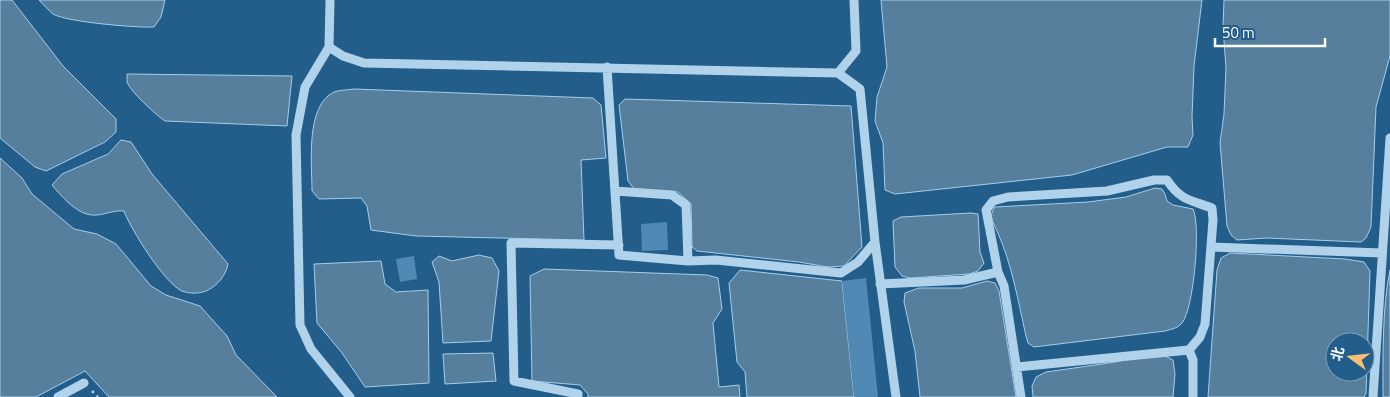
<svg xmlns="http://www.w3.org/2000/svg" width="1390" height="397" viewBox="0 0 1390 397" font-family="'Titillium Web','Noto Sans SC',sans-serif">
<style>
.water{fill:#567f9d;stroke:#a4ceeb;fill-rule:evenodd}
.building{fill:#5089b3}
.lines{fill:none;stroke-linecap:round;stroke-linejoin:round}
.path{stroke:#b0d2ea;stroke-width:2.5;stroke-dasharray:2.5 4;stroke-linecap:butt}
.minor{stroke:#b0d2ea;stroke-width:9}
</style>
<rect width="100%" height="100%" fill="#235d8a"/>
<path class="water" d="M0 0H12L63 66 116 119V132L105 142 46 171 35 167 0 138Z
M39 0H165L161 17 154 27C137 28 66 22 53 14 48 10 43 4 39 0Z
M881 0H1202L1194 66 1192 117 1193 135 1188 147H1167L1072 175 895 194 885 190 883 143 875 121 877 97 887 67Z
M1224 0H1390V56L1376 107 1371 227 1366 238 1361 242 1266 238 1237 240 1231 235 1227 226 1220 143 1224 114 1226 68 1223 27Z
M127 74 292 76 287 126 165 121C157 116 130 91 127 82 127 82 127 74 127 74Z
M354 89 593 98 601 105 606 158 581 160 584 240 416 236 371 230 367 206 361 198 319 199 312 191C312 164 305 106 334 92 339 90 348 90 354 89Z
M625 99 851 106 862 247 844 266 828 267 799 262 697 251 692 247 691 204 678 192 635 190 628 181 619 105Z
M121 140 131 142 152 174 228 264C226 275 218 285 208 290 200 294 190 294 182 291 165 284 130 228 124 211 114 210 107 214 97 215 79 217 63 198 52 185L62 174 108 154Z
M0 158 22 178 32 194 74 229 97 234 116 244 151 286 166 295 200 306 227 336 236 355 277 397H109L85 371 36 397H0Z
M1155 188 1162 189 1165 194 1167 201 1173 205 1193 209C1201 225 1194 308 1182 323 1177 329 1171 329 1165 331L1034 347 1028 343 1026 336C1018 301 1012 264 997 231 993 222 988 216 995 207L1088 202 1126 197Z
M971 213 978 214 980 252 984 263 978 271 969 274 910 278 902 276 895 267 893 221 901 217Z
M1230 253 1345 259 1364 262 1370 271 1366 393 1364 397H1208L1217 270 1221 258ZM1335 342H1365V372H1335Z
M479 255 492 258 499 271 491 341 443 343 439 282 432 262 439 256 452 261Z
M381 261 385 284 396 292 428 290 429 383 365 387 342 353 317 323 314 264Z
M544 269 707 275 718 278 722 309 713 323 719 387 739 385 740 397H588V394L580 385 532 381 530 276Z
M740 270 842 281 854 397H747L745 372 737 362 729 283Z
M1390 270V397H1383C1383 358 1382 308 1390 270Z
M987 281 995 283 999 291 1016 397H920L915 351 904 302 905 293 919 288H962Z
M493 353 496 381 445 384 443 354Z
M1161 354 1173 360 1175 374 1173 397H1033L1032 386 1036 377 1046 372 1109 363Z"/>
<path class="building" d="M667 222 668 250 642 251 641 224Z
M414 256 417 279 400 282 396 259Z
M866 278 878 397H854L842 281Z"/>
<g class="lines">
<path class="path" d="M92 391 98 397"/>
<path class="minor" d="M329 47 343 56 364 63 838 73 856 51 854 0
M329 47 305 87 296 135 300 325 311 349 350 397
M329 47 330 0
M607 67 619 255 688 261 716 260 841 273 858 262 875 242
M838 73 860 89 875 242 896 397
M615 191 672 195 686 205 688 261
M1211 247 1382 253
M880 284 964 280 998 272
M1017 367 1189 350
M58 397 84 383
M578 397V394L514 381 511 243 619 245
M1021 397 1004 286 998 272 986 210 993 201 1008 197 1107 191 1154 180H1167C1180 200 1190 200 1212 208L1213 220 1205 324 1200 337 1189 350 1193 360V397
M1373 397 1390 138"/>
</g>
<g transform="translate(1350 357) rotate(285)"><circle r="24" fill="#235d8a" stroke="#7b9eb9"/>
<path d="M0-4L9 19L0 12L-9 19Z" fill="#f6bf72"/>
<text y="-8" font-size="14" font-weight="bold" text-anchor="middle" fill="#ffffff">北</text>
</g>
<path d="M1215 38v8h110v-8" fill="none" stroke="#ffffff" stroke-width="2.5"/>
<text x="1222" y="38" font-size="15" fill="#ffffff" stroke="#235d8a" stroke-width="4" paint-order="stroke">50 m</text>
</svg>
